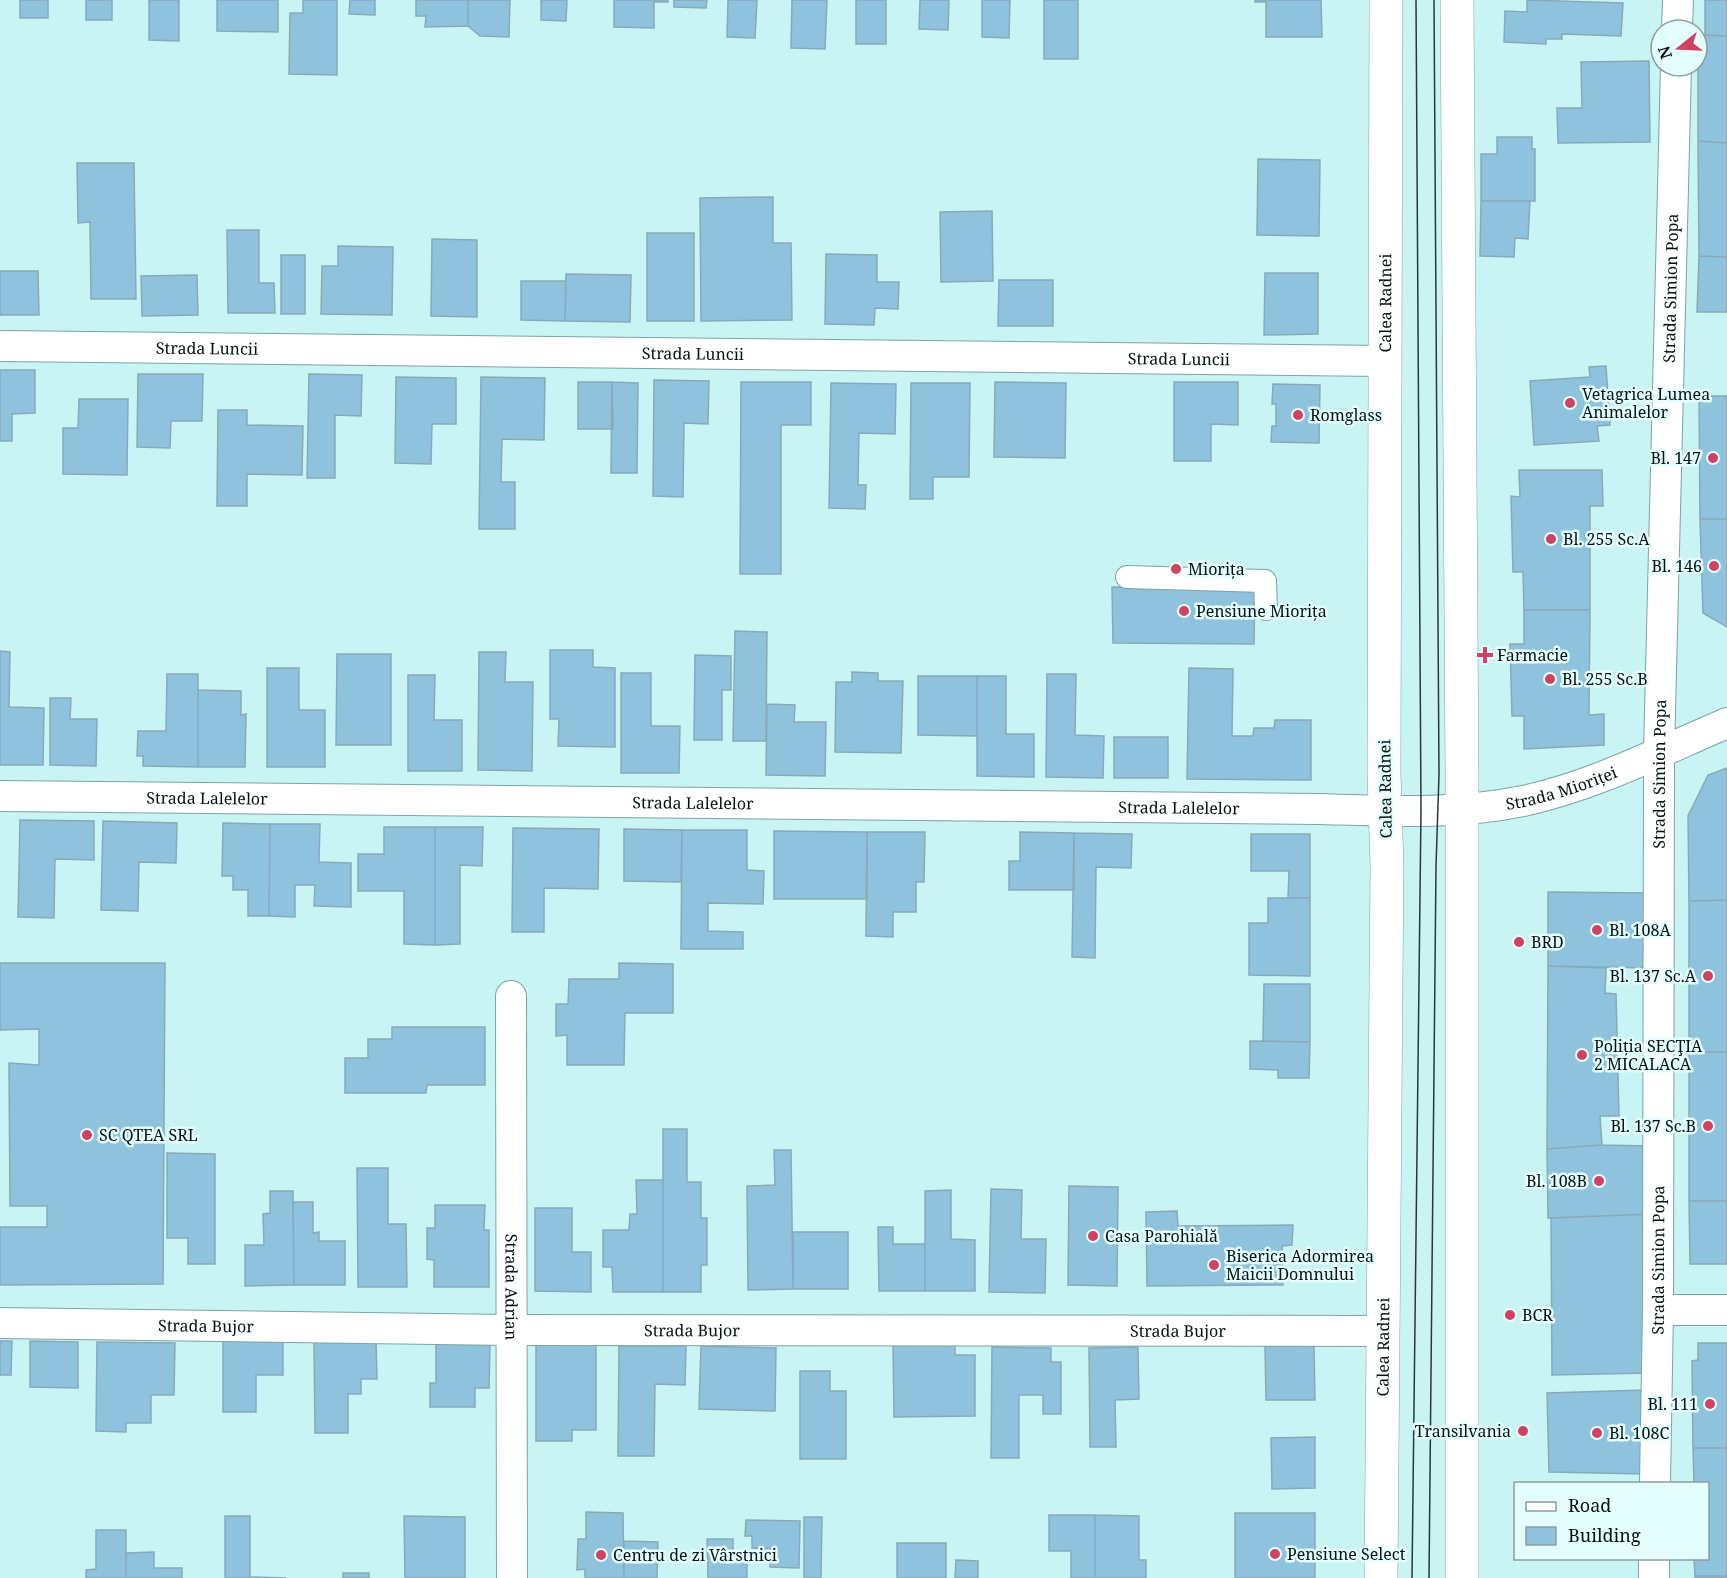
<svg xmlns="http://www.w3.org/2000/svg" width="1727" height="1578" viewBox="0 0 1727 1578" font-family="'Noto Serif',serif">
<style>
.building{fill:#8fc2dd;stroke:#88a9ba;stroke-width:1.5}
.lines{fill:none;stroke-linecap:round;stroke-linejoin:round}
.pedestrian-casing{stroke:#7ca4a5;stroke-width:24}
.minor-casing{stroke:#7ca4a5;stroke-width:32}
.primary-casing{stroke:#7ca4a5;stroke-width:34}
.pedestrian{stroke:#fff;stroke-width:22}
.minor{stroke:#fff;stroke-width:30}
.primary{stroke:#fff;stroke-width:33}
.tram{stroke:#263939;stroke-width:1.5}
.poi-dot{fill:#d14262;stroke:#e4fdfd;stroke-width:2}
.labels{text-anchor:middle;stroke-width:5;stroke-linejoin:round;paint-order:stroke}
.street-label{font-size:16px;fill:#031111;stroke:#e4fdfd}
.poi-label{font-size:16px;fill:#031111;stroke:#e4fdfd;text-anchor:start}
</style>
<rect width="100%" height="100%" fill="#c9f4f4"/>
<path class="building" d="M20 0H48V18H20Z
M86 0H112V20H86Z
M149 0H179V41L149 40Z
M217 0H278V32L217 31Z
M303 0H337V75L289 74 290 13H303Z
M350 0H375V15L349 14Z
M416 0H468V26L425 27 426 16H416Z
M468 0H510L509 37 480 36 468 26Z
M468 0H510L509 37 480 36 468 26Z
M541 0H567L566 21 541 20Z
M614 0H668V2H654V28L614 27Z
M674 0H707L706 8 674 7Z
M728 0H757L755 38 727 37Z
M792 0H827L825 49 791 48Z
M856 0H886V44H856Z
M920 0H949L948 30 919 29Z
M982 0H1010L1009 38 982 37Z
M1044 0H1078V59H1044Z
M1255 0H1321L1322 37H1266V2H1255Z
M1527 0 1623 3 1621 36 1562 34V39H1546V44L1504 42 1505 11 1527 12Z
M1705 0H1727V36L1705 35Z
M1698 35 1727 36V143L1698 141Z
M1649 61 1650 142 1558 143 1557 108H1582L1581 62Z
M1497 137H1532V149H1535V201H1481V154H1497Z
M1698 141 1727 143V257L1699 256Z
M1258 159 1320 160 1319 236 1257 235Z
M77 163H134L136 299H91L90 222 78 223Z
M773 197V243H791L792 320 701 321 700 198Z
M1481 201H1530L1528 239 1515 238 1514 257 1480 256Z
M992 211 993 281 941 282 940 212Z
M227 230H259V283H274L275 313H228Z
M647 233H694V321H647Z
M432 239 477 240V317L431 316Z
M338 246 393 247 392 315 321 314 322 266H338Z
M826 254 877 255V282H899L898 309 875 308 874 325 825 324Z
M281 255H305V314H281Z
M1699 256 1727 257V312H1697Z
M0 271H38L39 315H0Z
M1265 273H1318V334L1264 335Z
M566 274 631 275 630 322 565 321Z
M197 275 198 315 142 316 141 276Z
M999 280H1053V326H998Z
M521 281H566L565 321 521 320Z
M1606 366 1610 425 1597 426 1599 441 1534 445 1530 381 1590 377 1589 367Z
M0 370H35V413L12 414V441H0Z
M138 374H203L202 421H171L170 448 137 447Z
M309 374 362 375 361 416 335 415V478H307Z
M396 377 456 378V424H432L431 464 395 463Z
M481 377 545 378 544 440 502 439 501 482H515V529H479Z
M654 380 709 381 708 424 684 423 683 497 653 496Z
M578 382H612L613 429H578Z
M612 382 638 383 637 473H611Z
M741 382H811V425H781V574H740Z
M995 382 1066 383 1065 458 994 457Z
M1174 382H1238V425L1211 424V461H1174Z
M831 383 896 384 895 434 859 433 858 485H866L865 509 829 508Z
M911 383H970L969 477H933V499H910Z
M1273 384 1320 385 1319 443 1271 442 1272 426H1276V404H1272Z
M1699 396H1727V519H1700Z
M79 399H128L127 475 63 474V428H78Z
M218 410H247V425L303 426 302 475 247 474V506H217Z
M1519 470H1602L1603 506H1590V610H1524L1523 572H1513L1511 496 1520 497Z
M1700 519H1727V627L1703 613Z
M1112 587 1255 589 1254 644 1113 643Z
M1524 610H1590L1589 715 1604 714V745L1524 749V716H1512L1510 644H1524Z
M735 631 767 632 766 741H733Z
M550 650H593V667L615 668V747L558 746 559 719H550Z
M0 651 10 652 9 707 44 708 43 765H0Z
M479 652H506L505 682H533L532 771 478 770Z
M337 654H391V745H336Z
M695 655 731 656V690H722V740H694Z
M267 668H299V710H325V767H267Z
M1189 668 1233 669 1232 736H1253L1254 728H1274L1275 720H1311V780L1187 779Z
M852 672 878 673V681H903L901 753 835 752 836 682H852Z
M621 673H651V726H680L679 773H621Z
M167 674H198V767L143 766V756H137L138 731H166Z
M1047 674H1076L1075 735 1104 736 1103 778 1046 777Z
M408 675H435L434 720H462V771H408Z
M918 676H977V736L918 735Z
M977 676H1006V734H1034V777L977 776Z
M198 690 241 691V715L246 714 245 767H198Z
M50 698H71L70 719H97L96 766 50 765Z
M767 704 795 705 794 722H826L825 776 766 775Z
M1114 737H1168V778H1114Z
M1727 768V900L1689 901 1688 816 1708 775Z
M20 820 94 821V860L55 859 54 918 18 917Z
M103 821 177 823 176 863 139 862 138 911 101 910Z
M223 823 270 824 269 916H248V890H233V876H222Z
M270 824H320L319 862 351 863V907L314 906 315 885H295V917L269 916Z
M384 827H435V945L404 944V891H358V854H384Z
M435 827H483L482 866 460 865V944L435 945Z
M513 828 599 829 598 889 544 888V932H512Z
M624 829 682 830 681 882 624 881Z
M682 830H747V870L764 871 763 904 708 903V931L743 932V949H681Z
M774 831 867 832V899H774Z
M867 832H925L924 882H916V912H893V937L866 936Z
M1020 832 1074 833V890H1009V861H1020Z
M1074 833 1132 834 1131 868 1096 867 1095 958 1072 957Z
M1251 834H1310V898H1288L1289 871H1251Z
M1548 892 1645 893 1646 968 1548 966Z
M1268 898H1310V976L1249 975V923H1268Z
M1727 900V1052H1689V901Z
M0 963H165L163 1284 0 1285V1227H47V1206H10L9 1063 39 1065V1029L0 1030Z
M619 963 673 964V1013H625L624 1065H567V1035L556 1036V1004H568L569 979H619Z
M1548 966 1606 968 1605 993 1616 994 1619 1116H1600L1602 1145 1547 1149Z
M1264 984H1310V1042L1263 1041Z
M392 1027H485V1085H427L426 1093H345V1058H368V1039H392Z
M1250 1041 1310 1042 1309 1078H1278V1070L1250 1069Z
M1689 1052H1727V1201H1689Z
M663 1129H687V1182H701V1218H707V1265H701V1292H663Z
M1602 1145 1650 1146 1652 1214 1548 1218 1547 1149Z
M774 1150H791L793 1289 748 1290 747 1186 775 1185Z
M167 1153 215 1154V1264H188V1238H167Z
M357 1168H388V1224H406L407 1287H358Z
M636 1180H663V1292H613L612 1267H603V1230H629L630 1214H637Z
M1069 1186 1118 1187 1117 1286 1068 1285Z
M991 1189 1022 1190 1021 1239H1046L1045 1293 989 1292Z
M951 1190V1239L975 1240V1291H925V1191Z
M270 1191H293L294 1285 245 1286V1245H264L263 1214 270 1213Z
M1689 1201H1727V1264H1690Z
M293 1202H313V1233L319 1232V1241H345V1285H294Z
M435 1205H485L484 1230H489V1287H434V1260L427 1259V1228H435Z
M535 1208H572V1252H591V1292L535 1291Z
M1177 1211 1178 1226 1293 1225 1292 1245 1282 1246 1283 1285 1147 1286 1146 1212Z
M1652 1214 1649 1373 1552 1375 1551 1218Z
M878 1227H893V1244H925V1291H879Z
M793 1232H848V1289H793Z
M314 1340H376L377 1379H361V1394H348V1433H315Z
M0 1341H12L11 1375H0Z
M30 1341 78 1342V1388L30 1387Z
M223 1341 283 1342V1375H256V1412H223Z
M97 1342 175 1343 174 1395H151V1423H126V1432L96 1431Z
M436 1342 490 1343 489 1388H475V1407H430V1383H436Z
M955 1343V1355H975V1416L894 1417 893 1344Z
M1698 1343H1727V1448H1693L1692 1361 1698 1360Z
M536 1345H596V1430H572V1441H536Z
M1314 1345 1315 1400H1266L1265 1346Z
M619 1346H686L685 1385 655 1384 654 1456H618Z
M701 1346 776 1348 775 1411 699 1409Z
M992 1347 1051 1348V1362H1061V1414H1043V1395H1019V1458H991Z
M1138 1347 1139 1399 1115 1400 1116 1447H1090L1089 1348Z
M800 1371H830V1391H846V1459H800Z
M1645 1390 1646 1474 1549 1472 1547 1393Z
M1315 1437V1488L1272 1489 1271 1438Z
M1693 1448H1727V1576H1695L1694 1558H1708V1484H1694Z
M586 1512 623 1513 624 1578H585V1569L577 1570 578 1539H586Z
M1235 1513H1315V1578H1235Z
M1049 1515H1095V1578H1071V1551H1049Z
M1095 1515 1139 1516V1560H1146V1578H1095Z
M225 1516H250V1577L286 1578H225Z
M404 1516 465 1517V1578H405Z
M804 1517H822L821 1578H804Z
M746 1520 800 1521 799 1568 770 1567 771 1549 752 1548V1536H745Z
M96 1530H126V1578H86V1570L96 1569Z
M707 1539H733V1556H747V1578H708Z
M624 1541 658 1542 657 1578H624Z
M897 1543H946V1578H897Z
M154 1552V1568H182V1578H126V1553Z
M956 1560 978 1561V1578H955Z
M343 1573H369V1578H343Z
M1695 1576H1727V1578H1695Z"/>
<g class="lines">
<defs>
<path id="pedestrian" d="M1127 577 1265 581 1266 609"/>
<g id="minor">
<path d="M1677 30 1678 0"/>
<path id="s1" d="M0 346 1385 361"/>
<path id="s2" d="M0 796 1319 809C1387 811 1456 815 1523 801 1594 786 1661 751 1727 723"/>
<path id="s3" d="M511 996 512 1578"/>
<path d="M1658 1310H1727"/>
<path id="s4" d="M0 1323 511 1330 1384 1331"/>
<path id="s5" d="M1655 1484 1658 1310 1659 752 1676 66"/>
<path d="M1654 1578V1558"/>
</g>
<g id="primary">
<path d="M1457 0 1462 776V1578"/>
<path id="s6" d="M1381 1578 1387 865 1384 773 1386 0"/>
</g>
</defs>
<use href="#pedestrian" class="pedestrian-casing"/>
<use href="#minor" class="minor-casing"/>
<use href="#primary" class="primary-casing"/>
<use href="#pedestrian" class="pedestrian"/>
<use href="#minor" class="minor"/>
<use href="#primary" class="primary"/>
<path class="tram" d="M1412 1578 1421 810 1416 0
M1429 1578 1436 866 1439 775 1434 0"/>
</g>
<g class="poi-dot">
<circle cx="1570" cy="403" r="6"/>
<circle cx="1298" cy="415" r="6"/>
<circle cx="1713" cy="458" r="6"/>
<circle cx="1551" cy="539" r="6"/>
<circle cx="1714" cy="566" r="6"/>
<circle cx="1176" cy="569" r="6"/>
<circle cx="1184" cy="611" r="6"/>
<path d="M1482 646h6v6h6v6h-6v6h-6v-6h-6v-6h6z"/>
<circle cx="1550" cy="679" r="6"/>
<circle cx="1597" cy="930" r="6"/>
<circle cx="1519" cy="942" r="6"/>
<circle cx="1708" cy="976" r="6"/>
<circle cx="1582" cy="1055" r="6"/>
<circle cx="1708" cy="1126" r="6"/>
<circle cx="87" cy="1135" r="6"/>
<circle cx="1599" cy="1181" r="6"/>
<circle cx="1093" cy="1236" r="6"/>
<circle cx="1214" cy="1265" r="6"/>
<circle cx="1510" cy="1315" r="6"/>
<circle cx="1710" cy="1404" r="6"/>
<circle cx="1523" cy="1431" r="6"/>
<circle cx="1597" cy="1433" r="6"/>
<circle cx="1275" cy="1554" r="6"/>
<circle cx="601" cy="1555" r="6"/>
</g>
<g class="labels">
<g class="street-label">
<text dy="6" stroke="none"><textPath href="#s5" startOffset="1196">Strada Simion Popa</textPath></text>
<text dy="6" stroke="none"><textPath href="#s6" startOffset="1275">Calea Radnei</textPath></text>
<text dy="6" stroke="none"><textPath href="#s1" startOffset="207">Strada Luncii</textPath></text>
<text dy="6" stroke="none"><textPath href="#s1" startOffset="693">Strada Luncii</textPath></text>
<text dy="6" stroke="none"><textPath href="#s1" startOffset="1179">Strada Luncii</textPath></text>
<text dy="6" stroke="none"><textPath href="#s5" startOffset="710">Strada Simion Popa</textPath></text>
<text dy="6" stroke="none"><textPath href="#s2" startOffset="1564">Strada Mioriței</textPath></text>
<text transform="translate(1385 789) rotate(-91)" y="6">Calea Radnei</text>
<text dy="6" stroke="none"><textPath href="#s2" startOffset="207">Strada Lalelelor</textPath></text>
<text dy="6" stroke="none"><textPath href="#s2" startOffset="693">Strada Lalelelor</textPath></text>
<text dy="6" stroke="none"><textPath href="#s2" startOffset="1179">Strada Lalelelor</textPath></text>
<text dy="6" stroke="none"><textPath href="#s5" startOffset="224">Strada Simion Popa</textPath></text>
<text dy="6" stroke="none"><textPath href="#s3" startOffset="291">Strada Adrian</textPath></text>
<text dy="6" stroke="none"><textPath href="#s4" startOffset="206">Strada Bujor</textPath></text>
<text dy="6" stroke="none"><textPath href="#s4" startOffset="692">Strada Bujor</textPath></text>
<text dy="6" stroke="none"><textPath href="#s4" startOffset="1178">Strada Bujor</textPath></text>
<text dy="6" stroke="none"><textPath href="#s6" startOffset="231">Calea Radnei</textPath></text>
</g>
<g class="poi-label">
<text x="1582" y="400">Vetagrica Lumea<tspan x="1582" dy="18">Animalelor</tspan></text>
<text x="1310" y="421">Romglass</text>
<text x="1701" y="464" text-anchor="end">Bl. 147</text>
<text x="1563" y="545">Bl. 255 Sc.A</text>
<text x="1702" y="572" text-anchor="end">Bl. 146</text>
<text x="1188" y="575">Miorița</text>
<text x="1196" y="617">Pensiune Miorița</text>
<text x="1497" y="661">Farmacie</text>
<text x="1562" y="685">Bl. 255 Sc.B</text>
<text x="1609" y="936">Bl. 108A</text>
<text x="1531" y="948">BRD</text>
<text x="1696" y="982" text-anchor="end">Bl. 137 Sc.A</text>
<text x="1594" y="1052">Poliția SECŢIA<tspan x="1594" dy="18">2 MICALACA</tspan></text>
<text x="1696" y="1132" text-anchor="end">Bl. 137 Sc.B</text>
<text x="99" y="1141">SC QTEA SRL</text>
<text x="1587" y="1187" text-anchor="end">Bl. 108B</text>
<text x="1105" y="1242">Casa Parohială</text>
<text x="1226" y="1262">Biserica Adormirea<tspan x="1226" dy="18">Maicii Domnului</tspan></text>
<text x="1522" y="1321">BCR</text>
<text x="1698" y="1410" text-anchor="end">Bl. 111</text>
<text x="1511" y="1437" text-anchor="end">Transilvania</text>
<text x="1609" y="1439">Bl. 108C</text>
<text x="1287" y="1560">Pensiune Select</text>
<text x="613" y="1561">Centru de zi Vârstnici</text>
</g>
</g>
<rect x="1514" y="1482" width="195" height="78" fill="#e4fdfd" stroke="#8a9f9f" stroke-width="1.5"/>
<rect x="1526" y="1502" width="30" height="9" fill="#ffffff" stroke="#8a9f9f" stroke-width="1.5"/>
<text x="1568" y="1512" font-size="18" fill="#031111">Road</text>
<rect x="1526" y="1527" width="30" height="18" fill="#8fc2dd" stroke="#8a9f9f" stroke-width="1.5"/>
<text x="1568" y="1542" font-size="18" fill="#031111">Building</text>
<g transform="translate(1679 48) rotate(252)"><circle r="28" fill="#e4fdfd" stroke="#8a9f9f" stroke-width="1.5"/>
<path d="M0-4.5L10 22L0 15L-10 22Z" fill="#d14262"/>
<text y="-9" font-size="16" font-weight="bold" text-anchor="middle" fill="#031111">N</text>
</g>
</svg>
